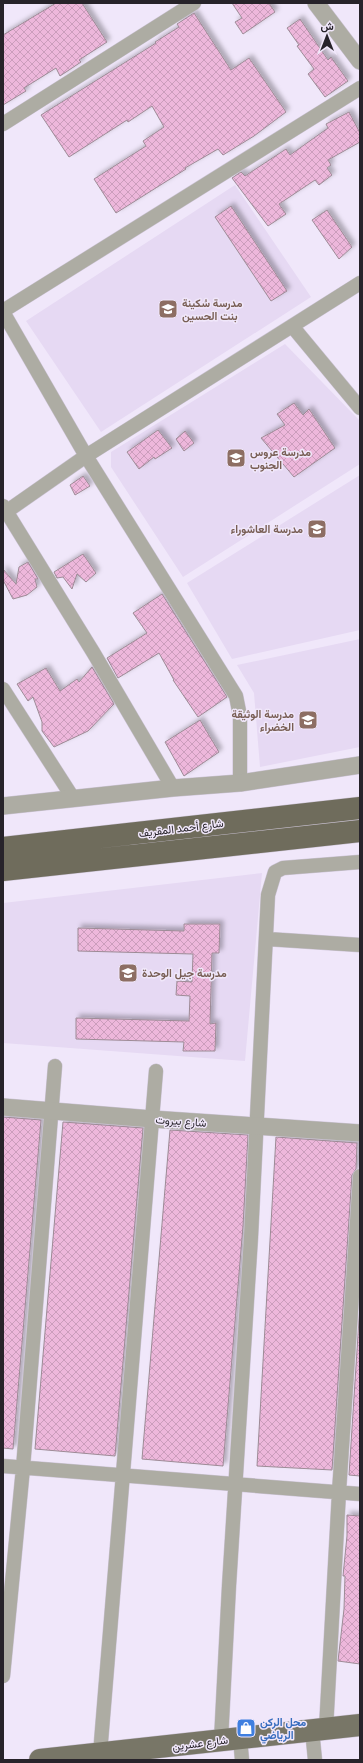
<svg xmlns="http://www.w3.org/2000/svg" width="363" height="1763" viewBox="0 0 363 1763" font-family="'Open Sans',Vazirmatn,sans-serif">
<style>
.built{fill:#e6d9f3}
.building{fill:url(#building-cross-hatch);stroke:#9d8b96;filter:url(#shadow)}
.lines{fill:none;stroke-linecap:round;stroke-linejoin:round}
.minor-casing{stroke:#ccc4d5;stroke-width:15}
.tertiary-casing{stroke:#ccc4d5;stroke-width:18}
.primary-casing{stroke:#ccc4d5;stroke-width:23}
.trunk-casing{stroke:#ccc4d5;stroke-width:23}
.minor{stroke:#adaca3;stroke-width:14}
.tertiary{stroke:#adaca3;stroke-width:17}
.primary{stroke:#787667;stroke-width:22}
.trunk{stroke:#6f6c5c;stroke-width:22}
.labels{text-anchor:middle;stroke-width:3;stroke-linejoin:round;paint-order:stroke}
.education-label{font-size:11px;font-weight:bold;fill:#785e54;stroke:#f0e7fa;text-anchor:start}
.street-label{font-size:11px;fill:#27232a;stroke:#f0e7fa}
.shop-label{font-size:11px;font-weight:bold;fill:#366cbe;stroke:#f0e7fa;text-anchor:start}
</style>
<defs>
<pattern id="building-cross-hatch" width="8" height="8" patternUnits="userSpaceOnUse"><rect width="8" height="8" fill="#edb7db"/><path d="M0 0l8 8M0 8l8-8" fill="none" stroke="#cb9dbc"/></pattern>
<filter id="shadow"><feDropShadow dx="3.5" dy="-3.5" stdDeviation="2" flood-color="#0004"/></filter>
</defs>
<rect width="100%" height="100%" fill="#f0e7fa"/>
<path class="built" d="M235 185 311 297 101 432 26 321Z
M285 344 360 421V464L183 577 111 467V452Z
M360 475V630L232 659 187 583Z
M360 639V747L260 767 254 693 237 665Z
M262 873 245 1061 3 1043V903Z"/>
<path class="building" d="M56 3H82L107 42 79 60 81 62 60 76 56 68 24 88 26 91 3 105V35Z
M232 3H269L275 12 243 34 235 22 242 18Z
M194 13 231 70 249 58 286 112 254 136 223 155 218 149 185 168 186 169 116 213 94 179 146 146 143 141 164 127 152 106 128 122 127 120 69 157 41 115 156 43 155 42 179 27 177 24Z
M300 19 328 60 331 57 348 81 325 97 308 74 314 69 297 46 299 45 287 28Z
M349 112 360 133V142L328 160 331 165 327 168 332 175 319 185 315 180 279 204 286 214 268 226 232 178 241 172 245 176 286 149 290 155 328 128 326 124Z
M231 206 287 291 271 301 215 217Z
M327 210 352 247 339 259 312 220Z
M294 403 303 415 309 409 335 448 294 477 261 438 285 425 277 414Z
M158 430 172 448 155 459 154 457 139 469 127 452Z
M185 431 194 443 184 451 176 439Z
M83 476 90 486 75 495 70 485Z
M83 554 96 573 86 582 77 574 72 589 63 577 57 578 54 572Z
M28 562 38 579H35L37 587 27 595 13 599 3 580V569L16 584 19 567Z
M162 594 227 697 198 717 173 680H174L159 653 118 678 107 658 147 633 133 613Z
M92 667 114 704 88 731 54 747 42 731V722L33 697 28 701 17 684 46 668 60 691 77 679 79 682Z
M200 720 219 752 184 776 165 742Z
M184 924H220L219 953H212L210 1024 216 1023 215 1051H183L184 1042 76 1039V1018L189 1021 190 996 176 995 177 981 192 982 193 954 78 951V928L184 931Z
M3 1117 41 1120 13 1449 3 1448Z
M63 1122 143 1128 115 1456 35 1449Z
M170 1130 248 1135 243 1226 223 1466 142 1459Z
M276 1137 357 1143 356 1169 352 1175 332 1470 257 1466Z
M360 1304V1476L349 1475Z
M347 1515 360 1516V1664L338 1661 344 1609 345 1576H343L347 1536Z"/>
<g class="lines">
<defs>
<path id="minor" d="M3 124 194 3
M3 311 360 88
M3 312 86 456 236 696 240 716V783
M292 326 360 408
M3 506 93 652 173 788
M3 514 86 456 360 283
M3 689 73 798
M267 939 360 945
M3 1466 360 1494
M3 1676 23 1468 55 1066
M326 1729 339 1492 360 1176
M312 1730 315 1760
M240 1738 242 1760
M221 1740 229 1586 251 1237 268 895 275 872 283 868 360 862
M100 1754 156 1071"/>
<path id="tertiary" d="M316 3 360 61
M3 806 173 788 240 783 360 765
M3 1107 152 1119 360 1133"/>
<path id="primary" d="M40 1760 360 1725"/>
<path id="trunk" d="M3 848 360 808
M3 870 360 831"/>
</defs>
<use href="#minor" class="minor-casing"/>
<use href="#tertiary" class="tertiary-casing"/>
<use href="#primary" class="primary-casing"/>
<use href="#trunk" class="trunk-casing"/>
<use href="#minor" class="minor"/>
<use href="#tertiary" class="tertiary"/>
<use href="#primary" class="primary"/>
<use href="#trunk" class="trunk"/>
</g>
<defs>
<symbol id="school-square" viewBox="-11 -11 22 22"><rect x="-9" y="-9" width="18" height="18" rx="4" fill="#8d6e63" stroke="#f0e7fa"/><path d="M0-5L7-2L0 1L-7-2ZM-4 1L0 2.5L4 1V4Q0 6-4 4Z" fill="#fff"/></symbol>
<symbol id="shop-square" viewBox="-11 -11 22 22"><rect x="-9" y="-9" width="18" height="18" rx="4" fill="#3f7fe0" stroke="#f0e7fa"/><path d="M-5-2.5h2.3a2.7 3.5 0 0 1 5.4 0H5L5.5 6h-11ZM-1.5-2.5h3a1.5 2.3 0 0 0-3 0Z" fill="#fff"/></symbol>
</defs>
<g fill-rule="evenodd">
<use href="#school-square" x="157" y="298" width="22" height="22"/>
<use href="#school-square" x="225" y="447" width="22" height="22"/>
<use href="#school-square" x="306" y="518" width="22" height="22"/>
<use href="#school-square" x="297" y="709" width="22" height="22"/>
<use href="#school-square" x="117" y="962" width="22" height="22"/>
<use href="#shop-square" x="235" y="1717" width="22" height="22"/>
</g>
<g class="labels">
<g class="education-label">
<text x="182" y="307">مدرسة سُكينة<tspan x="182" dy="13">بنت الحسين</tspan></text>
<text x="250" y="456">مدرسة عروس<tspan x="250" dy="13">الجنوب</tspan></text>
<text x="303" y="533" text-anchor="end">مدرسة العاشوراء</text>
<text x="294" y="718" text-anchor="end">مدرسة الوثيقة<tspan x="294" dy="13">الخضراء</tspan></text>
<text x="142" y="977">مدرسة جيل الوحدة</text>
</g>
<g class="street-label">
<text transform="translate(181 828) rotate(-7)" y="4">شارع أحمد المقريف</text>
<text transform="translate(181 1121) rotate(4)" y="4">شارع بيروت</text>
<text transform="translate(200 1743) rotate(-7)" y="4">شارع عشرين</text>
</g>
<g class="shop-label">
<text x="260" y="1726">محل الركن<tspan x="260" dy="13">الرياضي</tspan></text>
</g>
</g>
<rect width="363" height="1763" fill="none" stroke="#27232a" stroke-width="8"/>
<g transform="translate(327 36)" stroke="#f0e7fa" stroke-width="3" paint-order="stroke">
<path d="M0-3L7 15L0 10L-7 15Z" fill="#27232a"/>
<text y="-6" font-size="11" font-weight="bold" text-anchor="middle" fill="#27232a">ش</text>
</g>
</svg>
